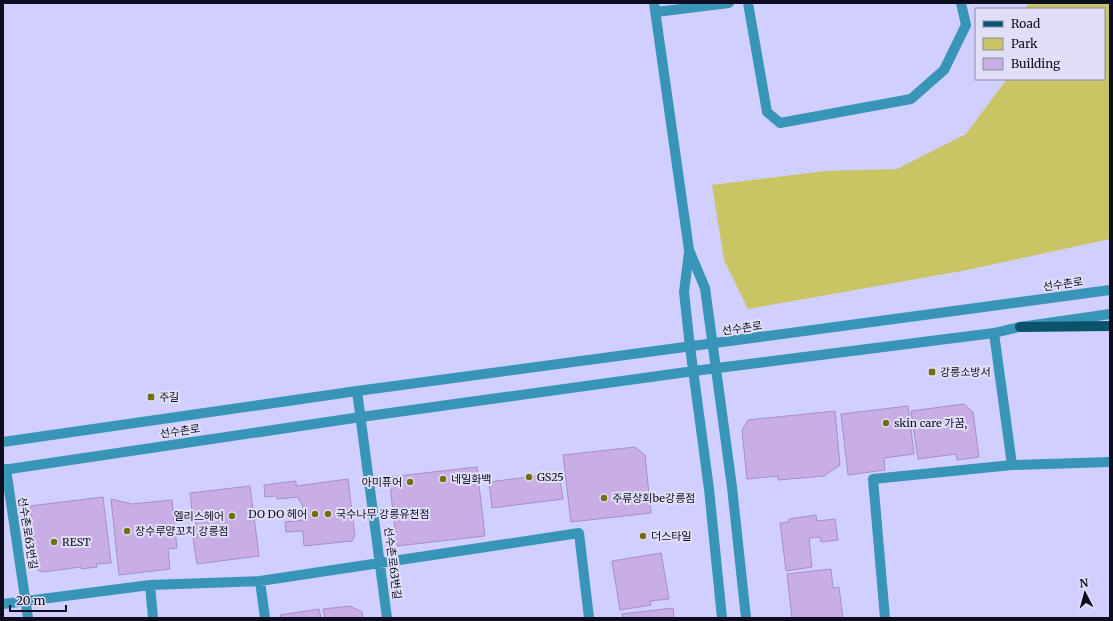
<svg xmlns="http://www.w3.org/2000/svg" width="1113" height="621" viewBox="0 0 1113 621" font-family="Merriweather,'Noto Sans KR',serif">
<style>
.green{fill:#c9c564}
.building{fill:#c9aee6;stroke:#a88ec4}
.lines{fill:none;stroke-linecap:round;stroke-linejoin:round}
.minor{stroke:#3895b7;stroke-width:10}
.major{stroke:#0a536b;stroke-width:10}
.poi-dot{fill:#736e0e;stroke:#e0dff7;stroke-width:1.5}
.labels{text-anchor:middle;stroke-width:4;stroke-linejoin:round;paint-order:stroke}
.street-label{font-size:11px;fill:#0e0c20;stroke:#e0dff7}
.poi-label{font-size:11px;fill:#0e0c20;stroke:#e0dff7;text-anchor:start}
</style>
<rect width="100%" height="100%" fill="#d1cfff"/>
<path class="green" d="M1028 3H1110V239L967 270 748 309 724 260 712 185 825 171 897 169 966 134 1007 79H1104V9H1026Z"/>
<path class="building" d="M964 404 973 412 979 457 957 460 956 454 918 459 911 411Z
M908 406 914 454 884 458 885 470 848 475 841 414Z
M835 411 840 465 824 476 778 480V476L747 479 742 430 748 420Z
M635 447 645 455 651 513 571 522 563 455Z
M477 467 485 536 397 546 389 477Z
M559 473 563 499 492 508 489 482Z
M348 479 355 536 352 541 304 546 303 531 286 532 285 522 305 520 304 509 298 497 277 499V496L265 497 264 485 296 481V486Z
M250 486 259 556 197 564 193 538 198 537 195 519H193L190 493Z
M103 497 111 563 96 564 97 567 81 569V567L43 572 38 570 30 506Z
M111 499 132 504 172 500 177 548 168 549 170 569 119 575Z
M816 515 817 521 835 519 838 540 821 542 820 537 809 538 812 567 786 571 780 523 789 522V519Z
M661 553 669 599 650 601 651 605 620 610 612 561Z
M831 569 833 588 839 587 843 618H792L787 574Z
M350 606 362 612 363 618H325L323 609Z
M673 608 674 618H623L622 614Z
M319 609 321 618H281L280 615Z"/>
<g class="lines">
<path class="minor" d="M654 3 689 250 705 288 732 487 746 618
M748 3 767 112 780 123 911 99 944 70 966 25 961 3
M656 12 729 3
M689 252 684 292 690 347 709 489 722 618
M994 333 1012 465
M357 391 387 618
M3 442 357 391 1110 290
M6 469 28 618
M3 470 361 417 694 371 994 333 1020 327 1110 314
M260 581 265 618
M150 585 153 618
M3 604 150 585 260 581 579 533 589 618
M885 618 873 479 1012 465 1110 462"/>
<path class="major" d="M1020 327 1110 326"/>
</g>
<g class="poi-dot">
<rect x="928" y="368" width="8" height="8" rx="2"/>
<rect x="147" y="393" width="8" height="8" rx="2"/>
<circle cx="886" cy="423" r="4"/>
<circle cx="529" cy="477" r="4"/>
<circle cx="443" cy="479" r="4"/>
<circle cx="410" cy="482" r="4"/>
<circle cx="604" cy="498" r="4"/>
<circle cx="315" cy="514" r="4"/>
<circle cx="328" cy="514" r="4"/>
<circle cx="232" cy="516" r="4"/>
<circle cx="127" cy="531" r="4"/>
<circle cx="643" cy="536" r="4"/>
<circle cx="54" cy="542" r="4"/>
</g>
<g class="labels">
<g class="street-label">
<text transform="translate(1063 284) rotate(-8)" y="4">선수촌로</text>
<text transform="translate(742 328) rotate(-8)" y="4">선수촌로</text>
<text transform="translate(180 431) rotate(-8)" y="4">선수촌로</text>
<text transform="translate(28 533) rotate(81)" y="4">선수촌로63번길</text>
<text transform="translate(393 563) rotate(83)" y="4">선수촌로63번길</text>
</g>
<g class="poi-label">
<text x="940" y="376">강릉소방서</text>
<text x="159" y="401">주길</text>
<text x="894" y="427">skin care 가꿈,</text>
<text x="537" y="481">GS25</text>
<text x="451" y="483">네일화백</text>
<text x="402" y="486" text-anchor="end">아미퓨어</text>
<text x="612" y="502">주류상회be강릉점</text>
<text x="307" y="518" text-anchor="end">DO DO 헤어</text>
<text x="336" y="518">국수나무 강릉유천점</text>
<text x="224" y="520" text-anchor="end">엘리스헤어</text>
<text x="135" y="535">장수루양꼬치 강릉점</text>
<text x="651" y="540">더스타일</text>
<text x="62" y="546">REST</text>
</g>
</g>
<rect width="1113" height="621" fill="none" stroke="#0e0c20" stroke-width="8"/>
<rect x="975" y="8" width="130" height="72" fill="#e0dff7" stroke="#8c8ba1"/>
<rect x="983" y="21" width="20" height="6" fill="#0a536b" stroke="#8c8ba1"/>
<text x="1011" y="28" font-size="12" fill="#0e0c20">Road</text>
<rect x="983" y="38" width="20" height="12" fill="#c9c564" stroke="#8c8ba1"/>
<text x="1011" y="48" font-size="12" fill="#0e0c20">Park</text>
<rect x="983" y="58" width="20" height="12" fill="#c9aee6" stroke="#8c8ba1"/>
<text x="1011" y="68" font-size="12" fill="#0e0c20">Building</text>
<g transform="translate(1085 593) rotate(354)" stroke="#e0dff7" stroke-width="3" paint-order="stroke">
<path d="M0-3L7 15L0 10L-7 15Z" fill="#0e0c20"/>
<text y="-6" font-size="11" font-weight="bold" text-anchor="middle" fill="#0e0c20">N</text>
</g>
<path d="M10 605v6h56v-6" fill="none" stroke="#0e0c20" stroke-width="2"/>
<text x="16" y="605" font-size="12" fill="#0e0c20" stroke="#e0dff7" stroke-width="3" paint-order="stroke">20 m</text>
</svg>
